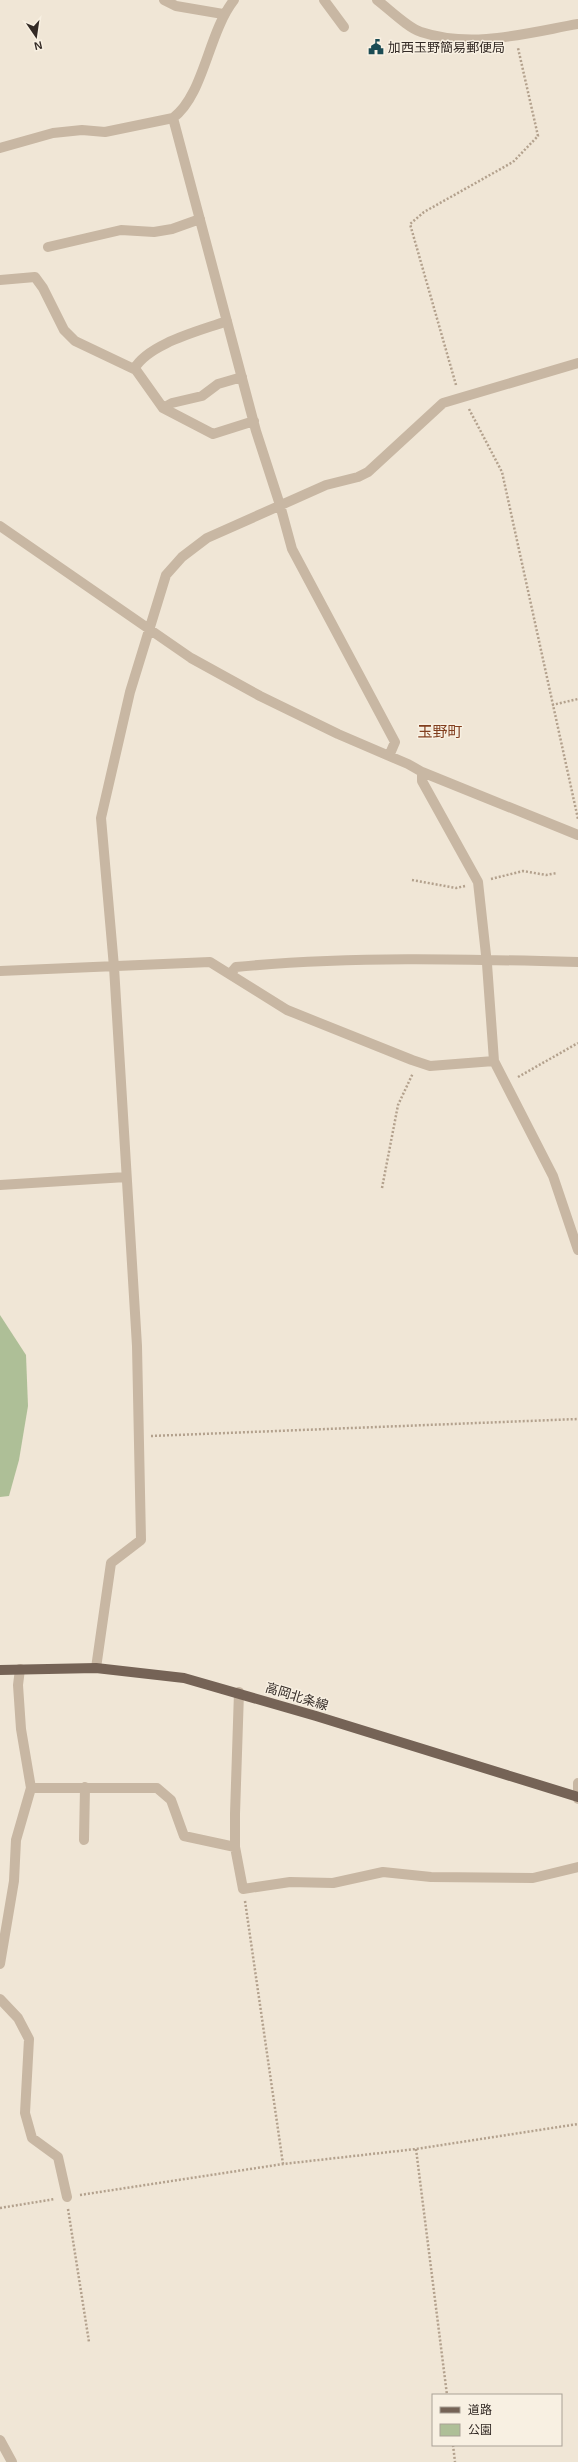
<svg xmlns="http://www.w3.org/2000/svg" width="578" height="2462" viewBox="0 0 578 2462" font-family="Helvetica,'Noto Sans JP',sans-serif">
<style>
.green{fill:#aebf97}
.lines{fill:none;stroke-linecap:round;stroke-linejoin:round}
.path{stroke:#b3a18d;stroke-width:2.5;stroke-dasharray:2 2;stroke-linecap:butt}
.minor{stroke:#c8b7a3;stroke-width:10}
.major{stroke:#756356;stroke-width:10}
.labels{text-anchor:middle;stroke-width:3;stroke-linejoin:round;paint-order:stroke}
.poi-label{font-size:13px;fill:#332a25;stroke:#f8f0e2;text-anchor:start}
.street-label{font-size:13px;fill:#332a25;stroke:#f8f0e2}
.quarter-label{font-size:15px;fill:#813e1e;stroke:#f8f0e2}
</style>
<rect width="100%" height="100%" fill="#f0e6d6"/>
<path class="green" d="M0 1315 26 1355 28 1406 19 1460 9 1496 0 1497Z"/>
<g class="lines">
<path class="path" d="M456 385 410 224 424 212 513 162 538 136 518 48
M469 409 502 472 578 819
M552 705 578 699
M491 879 523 871 546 875 557 873
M412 880 456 888 465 886
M518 1077 578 1043
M382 1188 398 1105 413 1073
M151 1436 578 1419
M245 1901 283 2164
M416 2149 447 2395
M80 2195 283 2164 416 2149 578 2124
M0 2208 55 2199
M68 2209 89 2342
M453 2445 455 2462"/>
<path class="minor" d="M164 0 176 6 223 14
M324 0 344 27
M377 0C389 9 408 28 421 32 472 49 527 33 578 24
M173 118 256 431 280 505 292 549 395 742 389 756
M0 148 53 133 82 130 105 132 173 118C204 95 208 33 234 0
M48 247 121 230 154 232 172 229 200 219
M0 280 35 277 43 288 64 330 75 341 136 370 163 408 213 434 254 421
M134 369C149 343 200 331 227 321
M163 408 172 403 202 396 218 384 242 377
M0 526 191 658 260 696 338 734 408 764 422 772 578 835
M422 772V781L478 882 487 964 494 1061 553 1176 578 1250
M0 971 210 962 287 1010 412 1060 430 1066 494 1061
M231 973 236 967C350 956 464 959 578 962
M0 1185 126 1177
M96 1668 111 1563 141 1540 137 1346 114 967 101 818 130 692 166 575 182 557 207 538 326 485 358 477 368 472 443 403 578 363
M239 1692 235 1814V1847L243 1889 290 1882 333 1883 383 1872 431 1877 533 1878 578 1867
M578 1783V1799
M31 1788H157L171 1800 184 1836 235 1847
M84 1840 85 1787
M0 1964 14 1881 16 1840 31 1788 21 1729 18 1685 20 1669
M0 1999 18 2018 29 2039 25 2113 32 2138 58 2157 67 2197
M0 2440 12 2462"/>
<path class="major" d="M0 1670 96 1668 184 1678 316 1716 578 1797"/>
</g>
<defs>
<symbol id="civic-bare" viewBox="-9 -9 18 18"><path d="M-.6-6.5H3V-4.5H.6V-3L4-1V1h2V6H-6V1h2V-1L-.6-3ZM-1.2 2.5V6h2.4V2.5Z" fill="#1b4b53" stroke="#f8f0e2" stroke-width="2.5" paint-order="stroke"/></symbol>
</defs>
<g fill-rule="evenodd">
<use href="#civic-bare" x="365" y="36" width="22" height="22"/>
</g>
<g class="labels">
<g class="poi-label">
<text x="388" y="52">加西玉野簡易郵便局</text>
</g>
<g class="street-label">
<text transform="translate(297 1696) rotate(17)" y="5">高岡北条線</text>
</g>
<g class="quarter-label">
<text x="440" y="737">玉野町</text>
</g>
</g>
<rect x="432" y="2394" width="130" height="52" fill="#f8f0e2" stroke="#a9a196"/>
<rect x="440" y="2407" width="20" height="6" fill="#756356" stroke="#a9a196"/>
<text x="468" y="2414" font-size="12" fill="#332a25">道路</text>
<rect x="440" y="2424" width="20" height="12" fill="#aebf97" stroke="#a9a196"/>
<text x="468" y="2434" font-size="12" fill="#332a25">公園</text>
<g transform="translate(36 36) rotate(167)" stroke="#f8f0e2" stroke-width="3" paint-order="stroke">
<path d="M0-3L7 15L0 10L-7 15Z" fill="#332a25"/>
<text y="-6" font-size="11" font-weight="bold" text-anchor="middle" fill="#332a25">N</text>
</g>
</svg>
